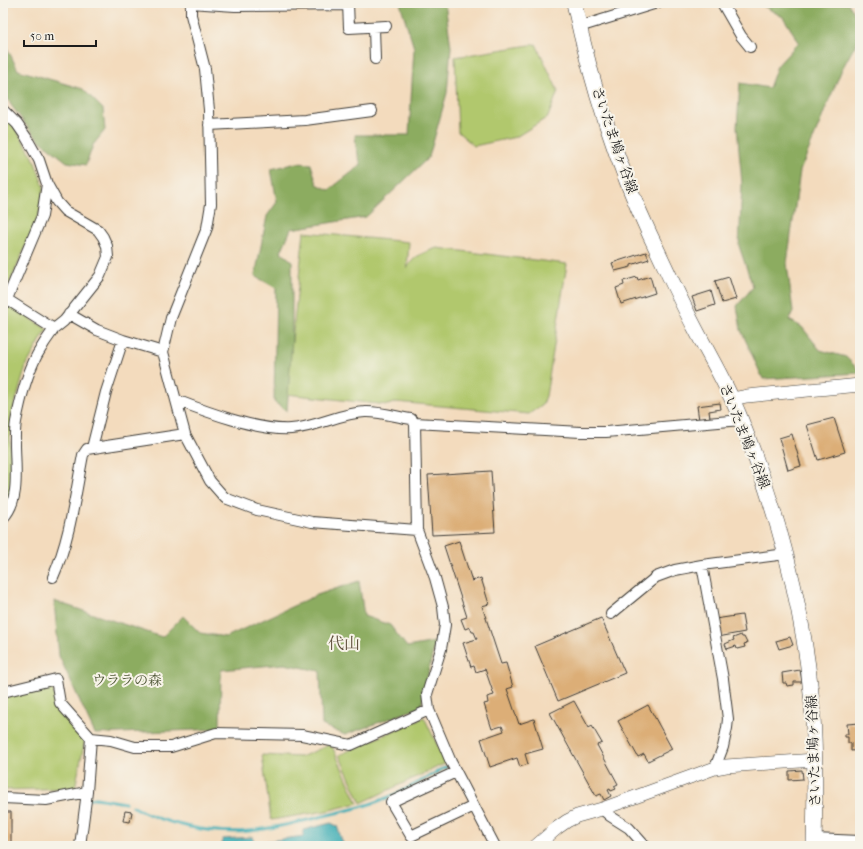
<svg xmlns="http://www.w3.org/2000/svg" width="863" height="849" viewBox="0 0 863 849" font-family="'IM FELL French Canon','Noto Serif JP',serif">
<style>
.green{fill:#b1c86d;stroke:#667244}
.forest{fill:#8cac60;stroke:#54643e}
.water{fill:#3cadb5;stroke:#2c6468}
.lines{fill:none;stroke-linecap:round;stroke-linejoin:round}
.stream{stroke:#3cadb5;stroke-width:3}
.building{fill:#dcae77}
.minor-casing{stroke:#3c3934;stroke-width:12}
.tertiary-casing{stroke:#3c3934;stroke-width:14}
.secondary-casing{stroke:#3c3934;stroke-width:16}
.minor{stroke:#fff;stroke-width:10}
.tertiary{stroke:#fff;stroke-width:13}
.secondary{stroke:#fff;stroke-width:15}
.labels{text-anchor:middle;stroke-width:4;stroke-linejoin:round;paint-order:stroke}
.street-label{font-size:14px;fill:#1c1c1c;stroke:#f7f3e8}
.park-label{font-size:14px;fill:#505838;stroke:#f7f3e8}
.quarter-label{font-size:16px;fill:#5f4f3c;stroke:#f7f3e8}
</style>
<rect width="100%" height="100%" fill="#f7f3e8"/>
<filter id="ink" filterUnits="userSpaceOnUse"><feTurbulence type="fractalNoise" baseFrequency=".025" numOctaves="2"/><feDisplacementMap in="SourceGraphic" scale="8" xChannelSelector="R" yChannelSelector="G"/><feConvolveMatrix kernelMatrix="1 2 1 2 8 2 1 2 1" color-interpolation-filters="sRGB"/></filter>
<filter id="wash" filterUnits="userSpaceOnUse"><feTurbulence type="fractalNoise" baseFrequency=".012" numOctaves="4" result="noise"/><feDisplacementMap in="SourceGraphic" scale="16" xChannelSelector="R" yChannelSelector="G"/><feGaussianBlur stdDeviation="0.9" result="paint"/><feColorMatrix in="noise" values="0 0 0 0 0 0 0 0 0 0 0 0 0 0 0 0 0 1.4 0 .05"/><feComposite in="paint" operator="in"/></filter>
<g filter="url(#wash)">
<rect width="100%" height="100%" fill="#f3dbbd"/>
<path class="green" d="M536 44 558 91 548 117 516 137 474 146 458 132 455 57Z
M3 115 14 126 33 157 44 187 39 215 3 299Z
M304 232 409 242 407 269C412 256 425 252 437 248L567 264 546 396 543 404 529 414 396 402 388 405 286 394Z
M3 302 47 329 26 366 12 414 10 437 13 489 3 511Z
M52 685 57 707 85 740 75 788 3 790V698Z
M424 717 446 763 361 803 339 755Z
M331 744 358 803 326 811 271 820 262 755 301 757Z"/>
<path class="forest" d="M400 3H445L451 47 447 93 429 157 366 217 291 229 281 252 292 261V339L287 411 274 402 276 288 255 276 267 216 277 202 271 169 297 163 311 164 317 184 329 190 361 165 356 147 355 135H409L414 48Z
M758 3H848L860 22 858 40 842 69 800 171 787 263 793 312 789 320 802 327 820 350 846 357 860 371V373L763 379 741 330 737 306 753 287 739 246 742 184 737 127 740 83 769 88 777 66 799 42 783 17Z
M3 47 7 48 18 70 83 89 103 109 105 130 93 145 86 165 67 162 39 140 26 125 11 105 3 89Z
M359 581 364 616 390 625 407 647 435 642 421 707 345 735 322 725 320 671 284 664 221 670 220 729 95 734 59 656 54 601 162 637 183 616 200 633 226 637 317 595Z"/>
<path class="water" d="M331 823 337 826 344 846H220L223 839 253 837 254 843 304 836 303 830Z"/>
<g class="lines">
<path class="stream" d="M89 799 96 798 125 803
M132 806C163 824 213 835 249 831 277 828 305 821 332 814 345 811 358 808 370 804 396 796 422 780 446 767"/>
</g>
<g id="blocks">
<path class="building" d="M646 252 649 259 631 265V267L615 271 612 263Z
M650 276 655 293 621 304 616 288 624 285 623 281 637 277 638 280Z
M729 277 736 299 722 303 715 281Z
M711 291 715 305 697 311 692 297Z
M720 403 721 409 709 411 710 418 699 420 697 406Z
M834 418 845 452 818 460 807 425Z
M792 434 801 466 788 470 779 438Z
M491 471 495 532 432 535 428 475Z
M459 541 472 581 481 578 489 604 482 606 501 664 506 663 513 687 507 689 519 724 534 719 543 749 525 754 528 764 520 767 517 758 490 767 481 739 504 731 502 726 492 729 484 704 488 703 487 697 494 695 485 669 476 672 474 666 471 667 463 643 477 639 474 632H472L470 627 465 629 461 619 467 617 444 546Z
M742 615 745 632 718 637 715 619Z
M601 618 625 673 558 701 535 646Z
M741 635 742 637H744L747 643 744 644 745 647 737 649 736 646 727 649 725 644 734 640 733 638Z
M790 637 793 645 779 649 776 641Z
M800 670 802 682H794V685L787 686 786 683H783L782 673Z
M574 701 589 728 592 726 602 743 597 745 618 784 614 786 616 789 611 791 610 789 608 790 611 796 604 800 601 794 596 796 550 713Z
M648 705 672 749 648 761 644 754 638 757 618 721Z
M860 723 859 750 851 751V743H848V737H845V734H848L847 724Z
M802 770 803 779 789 780V771Z
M125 811 132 812 130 822 123 821Z
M3 812H11V846H3Z"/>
</g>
</g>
<g filter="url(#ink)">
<use href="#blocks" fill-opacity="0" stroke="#3c3934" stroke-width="1"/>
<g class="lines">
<defs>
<path id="minor" d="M190 3 235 6 348 5
M191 3V15L205 69 209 110 211 204 207 228 171 318 163 352 185 434 210 481 225 498 257 510 312 522 417 530
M348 3 349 28 386 26
M722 3 741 36 750 47
M579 27 657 3
M374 28 375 59
M3 110 17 124 26 137 39 160 47 184 57 202 65 211 98 230 103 237 107 246 108 257 100 276 64 321 54 329
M209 125 305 120 372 111
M3 297 54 329C48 337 42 346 37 355 27 374 20 401 16 422 11 451 25 496 3 518
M7 299 42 216 47 184
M69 314 97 330 123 340 163 352
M176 400C207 412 258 431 291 429 317 427 340 413 365 412 378 411 398 417 411 419L415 423 417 530 435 578 443 607 445 625 441 649 427 694 429 710 451 762 495 846
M415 423 581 432H606L741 420
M92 448 106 392 123 340
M702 565 723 679 728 719 727 728 723 747 715 768
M53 577C70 539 75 496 83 455L87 449 185 434
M611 614 656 577 675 570 702 565 786 554
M3 692 56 679 60 703 91 738 87 792 80 846
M91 738 111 740 135 747H171L216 733 302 735 351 745 429 710
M456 772 391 802 411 836 474 806
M3 798 46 800 87 792
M602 809 610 816 629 828 645 846
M814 839 860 841"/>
<path id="tertiary" d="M732 399 747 396 860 385
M536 846 557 828 567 821 577 816 602 809 715 768 726 766 815 760"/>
<path id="secondary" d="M574 3C591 82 616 162 650 235 665 266 679 298 695 328 710 357 727 385 739 415 778 511 806 613 813 717 816 760 815 803 814 846"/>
</defs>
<use href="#minor" class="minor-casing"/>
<use href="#tertiary" class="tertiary-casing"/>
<use href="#secondary" class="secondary-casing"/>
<use href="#minor" class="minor"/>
<use href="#tertiary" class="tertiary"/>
<use href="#secondary" class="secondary"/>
</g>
</g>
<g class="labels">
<g class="street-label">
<text transform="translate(615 140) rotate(71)" y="5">さいたま鳩ヶ谷線</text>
<text transform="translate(745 436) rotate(68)" y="5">さいたま鳩ヶ谷線</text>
<text transform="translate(813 751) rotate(-92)" y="5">さいたま鳩ヶ谷線</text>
</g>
<g class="park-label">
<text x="127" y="685">ウララの森</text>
</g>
<g class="quarter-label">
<text x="344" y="649">代山</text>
</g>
</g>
<rect width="863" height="849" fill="none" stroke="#f7f3e8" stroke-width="16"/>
<path d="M24 40v6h72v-6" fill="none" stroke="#1c1c1c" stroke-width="2"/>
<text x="30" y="40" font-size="12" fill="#1c1c1c" stroke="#f7f3e8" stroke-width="3" paint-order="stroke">50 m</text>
</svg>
